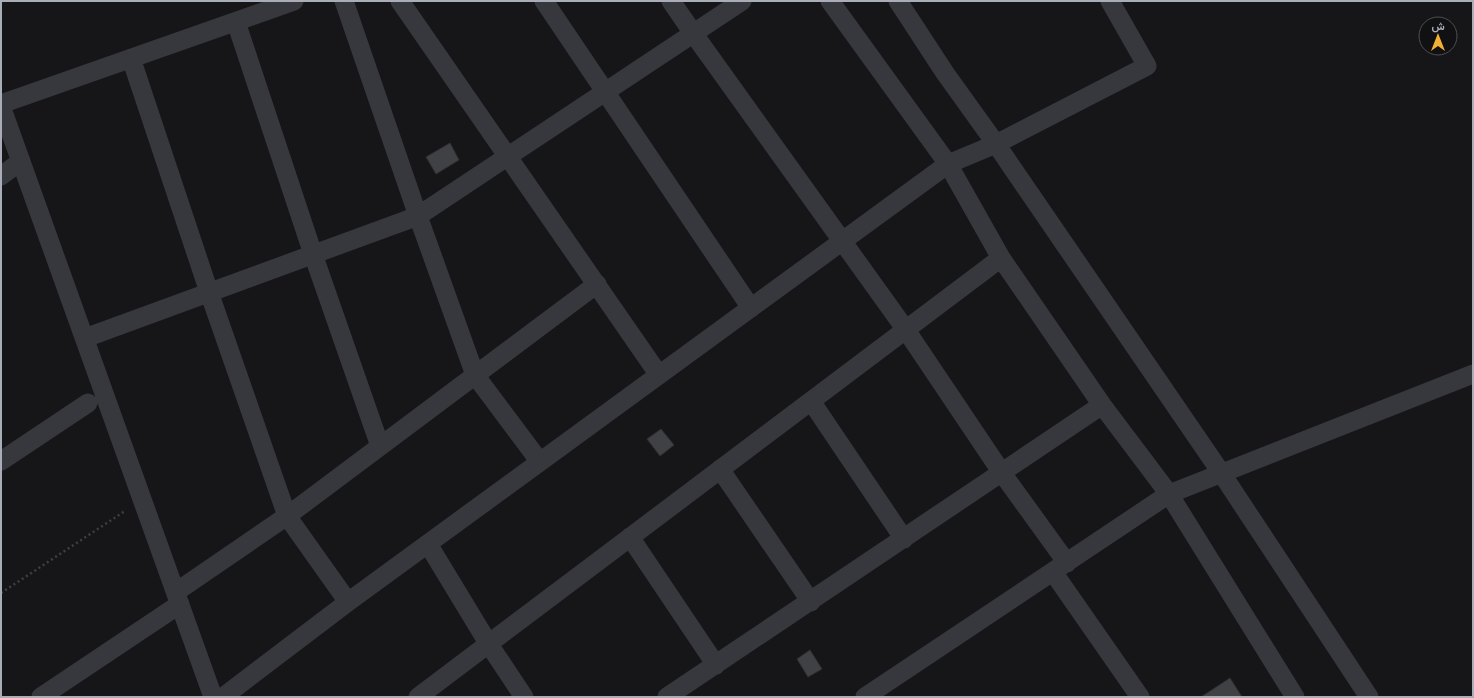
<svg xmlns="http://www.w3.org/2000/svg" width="1474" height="698" viewBox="0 0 1474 698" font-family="'Asap Condensed',Vazirmatn,sans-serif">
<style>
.building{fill:#404145;stroke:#303034}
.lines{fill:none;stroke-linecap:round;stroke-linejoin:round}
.path{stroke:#3d3f44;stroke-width:2.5;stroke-dasharray:2 3;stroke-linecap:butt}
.street{stroke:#37383d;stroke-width:19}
</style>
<rect width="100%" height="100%" fill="#161618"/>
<path class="building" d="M450 143 459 160 436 174 426 157Z
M661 429 674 445 660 456 647 439Z
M810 650 822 669 808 677 797 659Z
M1230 678 1242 697H1201Z"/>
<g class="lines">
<path class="path" d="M1 593 125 511"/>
<path class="street" d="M344 1 418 216 475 375 540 462
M400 1 659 375
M544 1 751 308
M671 1 693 33 906 330 1002 473 1067 563
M830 1 948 164 1001 258 1102 405 1169 494 1295 697
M898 1 945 73 996 144 1222 474 1369 697
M236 22 313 254 380 446
M131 58 209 292 287 516 348 602
M1 104 294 1
M1 106 213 697
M1 176 21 161
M85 338 418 216 742 1
M811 401 904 539
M1 461 88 403
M720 469 811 602
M630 537 716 665
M428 544 488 643 524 697
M1053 572 1140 697
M176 592 287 516 597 284
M41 697 180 604
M223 697 348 602 948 164 996 144 1147 66 1110 1
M418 697 1001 258
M667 697 1102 405
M865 697 1169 494 1473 374"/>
</g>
<rect width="1474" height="698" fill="none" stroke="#a8adb8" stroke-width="4"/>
<g transform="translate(1438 36)"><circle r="19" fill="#111113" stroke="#4d4f55"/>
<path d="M0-3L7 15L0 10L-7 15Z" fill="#f2b134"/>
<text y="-6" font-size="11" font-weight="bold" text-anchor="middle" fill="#a8adb8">ش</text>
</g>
</svg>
